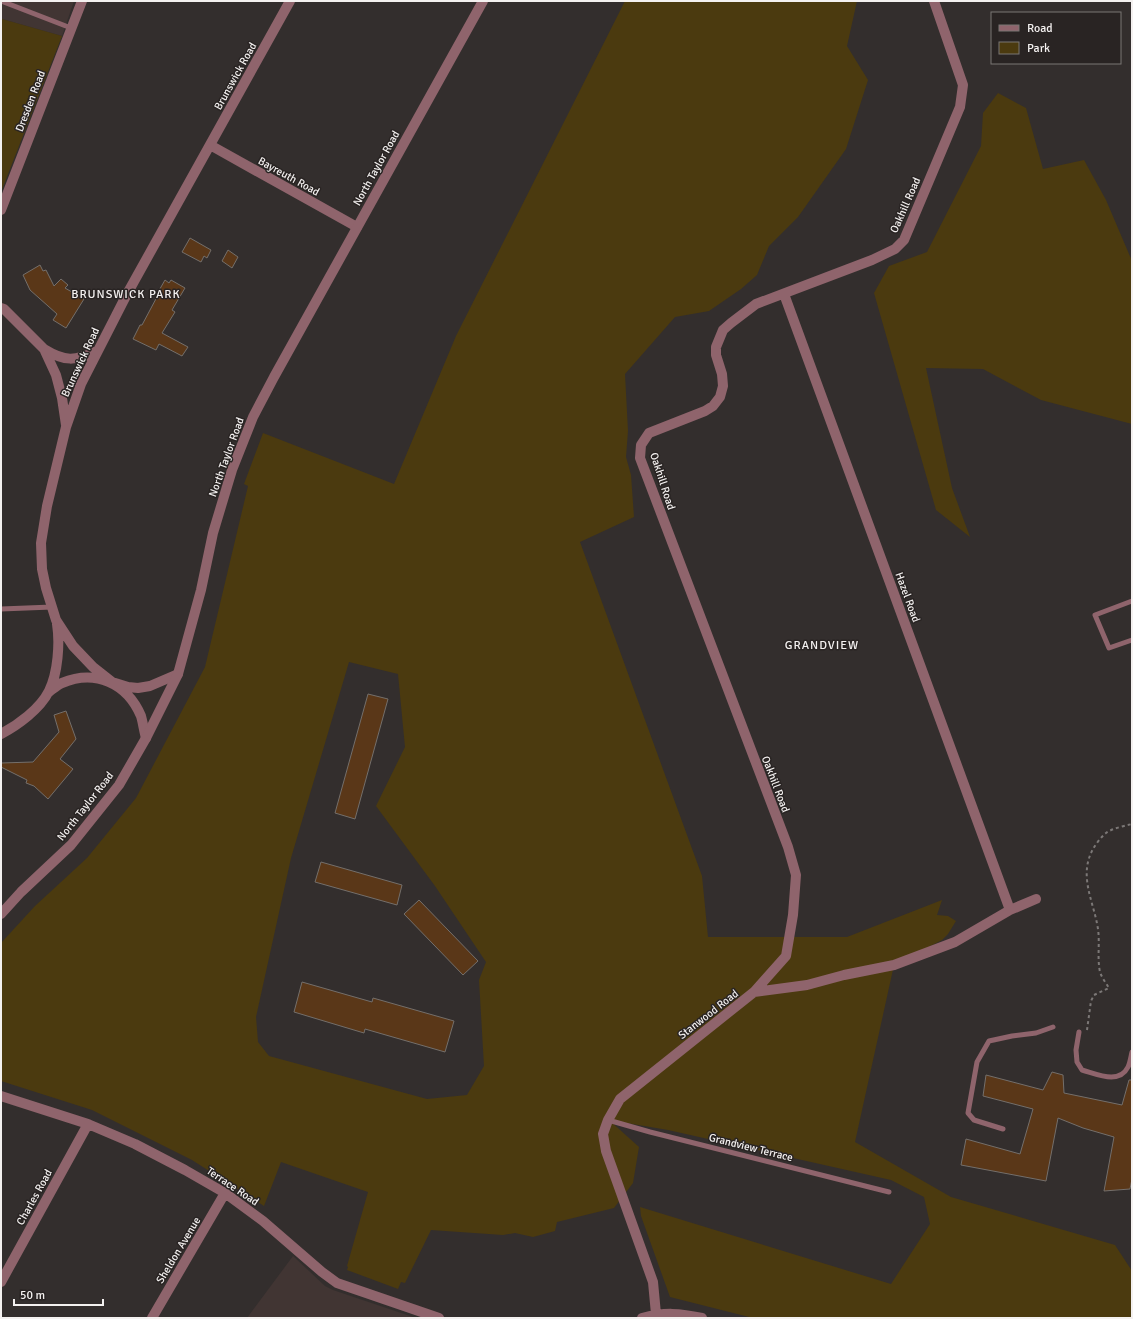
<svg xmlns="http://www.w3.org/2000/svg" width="1133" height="1319" viewBox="0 0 1133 1319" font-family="Signika,sans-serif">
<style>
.built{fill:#413533}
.green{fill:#4b3a0f;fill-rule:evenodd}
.building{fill:#5a3718;stroke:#746f6b}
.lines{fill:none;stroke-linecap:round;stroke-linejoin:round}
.path{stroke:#7c7877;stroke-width:2;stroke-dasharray:3 3;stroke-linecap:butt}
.service{stroke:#8f646c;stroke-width:5}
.minor{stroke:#8f646c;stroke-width:10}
.tertiary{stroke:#8f646c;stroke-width:10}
.labels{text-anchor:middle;stroke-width:3;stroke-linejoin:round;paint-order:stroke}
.street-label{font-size:11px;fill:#f4f1f0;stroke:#292423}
.neighbourhood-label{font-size:12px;letter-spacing:1px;fill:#f4f1f0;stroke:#292423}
</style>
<rect width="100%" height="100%" fill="#332e2d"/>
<path class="built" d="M1 1H74L62 36 2 19 1 21Z
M293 1256 325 1286 333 1290 416 1318H247Z"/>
<path class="green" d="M625 1H857L847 46 868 80 846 149 798 217 769 246 757 275 741 289 709 311 675 317 625 374 628 431 626 457 631 475 634 517 580 542 702 876 708 937H847L942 900 937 915 948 916 956 921 948 934 942 940 894 965 855 1142 951 1197 1115 1245 1132 1271V1318H753L670 1297 641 1216 640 1207 891 1284 930 1224 924 1197 891 1180 668 1130 609 1120 639 1147 633 1183 614 1208 557 1222 555 1231 533 1237 515 1233 503 1235 431 1230 405 1283 401 1282 398 1289 347 1270 348 1267 347 1266 368 1192 281 1162 264 1206 192 1160 92 1110 1 1081V943L35 906 87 858 136 798 205 667 248 486 244 484 263 433 394 484 456 336ZM349 662 398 674 405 747 376 806 435 886 486 962 479 980 484 1066 467 1095 427 1099 269 1056 258 1042 256 1017 291 858Z
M2 19 62 36 1 192V21Z
M998 93 1026 108 1043 169 1084 160 1106 200 1132 261V424L1041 400 983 369 926 368 952 488 970 537 936 510 874 293 889 266 927 252 981 146 983 113Z"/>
<path class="building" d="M190 238 211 250 207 258 204 256 201 262 182 252Z
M228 250 238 257 232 268 222 261Z
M40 265 43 271 46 270 54 286 61 279 68 285 65 288 84 299 66 328 53 320 57 314 30 290 23 275Z
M165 280 169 283 171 280 185 288 172 310 175 312 162 333 188 347 182 356 159 344 156 350 133 339 140 325H142L158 295 157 294Z
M368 694 388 699 355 819 335 813Z
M66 711 76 739 60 759 73 769 48 799 34 786 26 783 27 780 1 767V763L33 762 59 732 54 715Z
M321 862 402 885 397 905 315 882Z
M419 900 478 961 463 975 404 914Z
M302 982 372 1002 373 998 454 1021 445 1052 365 1029 364 1033 294 1012Z
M1052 1072 1063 1075 1064 1093 1122 1105 1129 1080H1132V1179L1130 1189 1104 1191 1114 1137 1083 1128 1058 1118 1046 1181 961 1165 966 1139 1020 1154 1033 1109 983 1096 986 1075 1043 1090Z"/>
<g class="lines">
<path class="path" d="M1087 1030 1091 1001 1094 995 1109 988C1106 983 1102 978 1100 972 1097 958 1100 943 1098 929 1094 902 1078 876 1093 849 1096 844 1101 837 1106 833 1113 828 1124 826 1132 824"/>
<path class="service" d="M1 1 71 28
M1132 601 1095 615 1109 648 1132 640
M1 609 52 607
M1079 1032 1076 1050 1077 1062 1082 1070C1097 1074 1119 1085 1128 1067 1130 1063 1131 1056 1132 1052
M608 1120 650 1132 889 1192
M1003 1129 974 1120 968 1113 977 1062 989 1041 1012 1036 1036 1033 1053 1027"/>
<path class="minor" d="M210 145 357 227
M1 210 82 1
M784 294 1010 910
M1 308 4 309 44 349 56 375 62 398 66 425
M44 349C65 362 75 361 97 351
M178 674 150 686 138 688 128 687 112 682 93 667 73 646 56 620 46 588 42 569 41 543 47 506 66 427 81 384 127 294 290 1
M49 692C53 689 57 685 62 683 95 669 127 683 141 716 143 723 144 731 146 738
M1 734C18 725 40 709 49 691 58 673 60 643 57 624
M754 992 786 956 793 915 796 875 788 847 640 458 641 445 649 433 705 411 713 406 720 397 723 386 722 374 716 355V347L723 330 731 323 756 304 872 260 895 249 904 240 960 107 963 85 934 1
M1 1096 88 1124 135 1144 185 1170 225 1193 263 1221 322 1272 337 1283 439 1318
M1 1282 88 1124
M656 1314 653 1282 606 1151 603 1134 608 1120 620 1099 754 992 807 985 844 975 894 965 955 942 1010 910 1036 899
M152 1318 225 1193
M642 1318C664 1312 680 1313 702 1318"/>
<path class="tertiary" d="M1 914 21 892 71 845 119 785 146 738 178 674 201 590 213 533 232 470 253 417 274 377 483 1"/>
</g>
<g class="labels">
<g class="street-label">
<text transform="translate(235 76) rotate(-61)" y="4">Brunswick Road</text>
<text transform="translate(30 101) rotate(-69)" y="4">Dresden Road</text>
<text transform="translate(376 168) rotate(-61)" y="4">North Taylor Road</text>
<text transform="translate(289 176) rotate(29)" y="4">Bayreuth Road</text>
<text transform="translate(905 205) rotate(-66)" y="4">Oakhill Road</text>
<text transform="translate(80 362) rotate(-65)" y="4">Brunswick Road</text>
<text transform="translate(226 457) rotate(-70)" y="4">North Taylor Road</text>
<text transform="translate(663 481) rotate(72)" y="4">Oakhill Road</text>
<text transform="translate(908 597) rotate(70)" y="4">Hazel Road</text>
<text transform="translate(776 784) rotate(69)" y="4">Oakhill Road</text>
<text transform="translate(85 806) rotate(-52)" y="4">North Taylor Road</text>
<text transform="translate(708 1014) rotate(-38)" y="4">Stanwood Road</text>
<text transform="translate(751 1147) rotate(14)" y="4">Grandview Terrace</text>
<text transform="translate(233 1186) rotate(34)" y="4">Terrace Road</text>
<text transform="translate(34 1197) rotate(-61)" y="4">Charles Road</text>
<text transform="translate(178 1250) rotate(-59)" y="4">Sheldon Avenue</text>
</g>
<g class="neighbourhood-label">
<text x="126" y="298">BRUNSWICK PARK</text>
<text x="822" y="649">GRANDVIEW</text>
</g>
</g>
<rect width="1133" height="1319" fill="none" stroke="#f4f1f0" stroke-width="4"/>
<rect x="991" y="12" width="130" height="52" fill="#292423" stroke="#7a7675"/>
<rect x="999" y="25" width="20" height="6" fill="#8f646c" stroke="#7a7675"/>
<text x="1027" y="32" font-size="12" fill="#f4f1f0">Road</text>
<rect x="999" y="42" width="20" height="12" fill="#4b3a0f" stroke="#7a7675"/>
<text x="1027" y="52" font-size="12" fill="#f4f1f0">Park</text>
<path d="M14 1299v6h89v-6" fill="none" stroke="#f4f1f0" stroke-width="2"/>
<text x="20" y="1299" font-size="12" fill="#f4f1f0" stroke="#292423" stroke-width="3" paint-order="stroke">50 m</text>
</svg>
